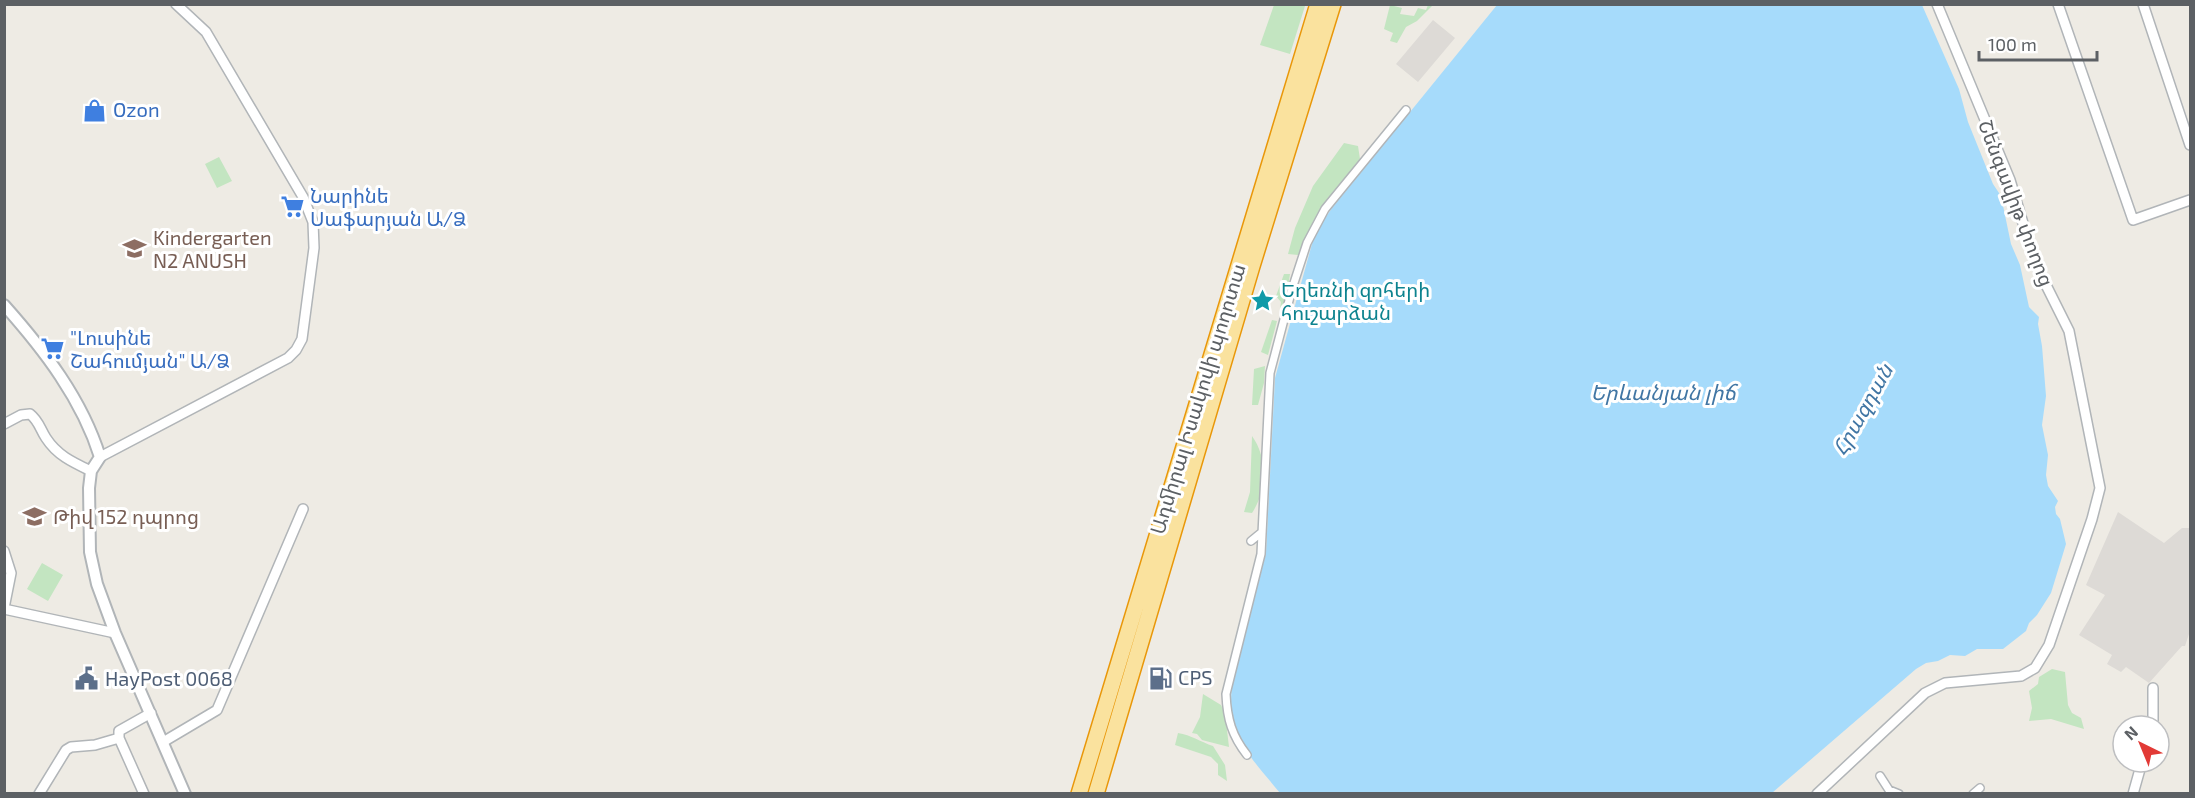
<svg xmlns="http://www.w3.org/2000/svg" width="2195" height="798" viewBox="0 0 2195 798" font-family="'Exo 2','Noto Sans Armenian',sans-serif">
<style>
.industrial{fill:#dddad6}
.green{fill:#c3e5c1}
.water{fill:#a6dbfb}
.lines{fill:none;stroke-linecap:round;stroke-linejoin:round}
.pedestrian-casing{stroke:#b1b5b8;stroke-width:10}
.minor-casing{stroke:#b1b5b8;stroke-width:12}
.tertiary-casing{stroke:#b1b5b8;stroke-width:14}
.trunk-casing{stroke:#e99709;stroke-width:18}
.pedestrian{stroke:#fff;stroke-width:7}
.minor{stroke:#fff;stroke-width:9}
.tertiary{stroke:#fff;stroke-width:10}
.trunk{stroke:#fae29e;stroke-width:15}
.labels{text-anchor:middle;stroke-width:6;stroke-linejoin:round;paint-order:stroke}
.shop-label{font-size:20px;fill:#366cbe;stroke:#fff;text-anchor:start}
.street-label{font-size:20px;fill:#5c6064;stroke:#fff}
.education-label{font-size:20px;fill:#785e54;stroke:#fff;text-anchor:start}
.culture-label{font-size:20px;fill:#0d838f;stroke:#fff;text-anchor:start}
.service-label{font-size:20px;fill:#4e5e75;stroke:#fff;text-anchor:start}
.water-label{font-size:21px;font-style:italic;fill:#4176a4;stroke:#fff}
</style>
<rect width="100%" height="100%" fill="#eeebe4"/>
<path class="industrial" d="M1433 20 1455 38 1418 82 1396 64Z
M2118 512 2164 543 2182 528H2190V631L2185 646H2182L2149 683 2126 667 2121 672 2107 664 2112 655 2079 635 2105 595 2086 585Z"/>
<path class="green" d="M1301 5 1305 6 1290 54 1260 45 1274 5Z
M1390 5 1402 8 1400 14 1414 16 1418 8 1426 10 1428 5H1433L1417 21 1406 27 1397 43 1390 41 1393 33 1384 29Z
M1344 143 1358 146 1360 159 1322 210 1298 255 1288 254 1295 228 1313 186Z
M219 157 232 181 217 188 205 164Z
M1284 274H1290L1285 309H1280L1281 302 1276 296Z
M1272 320 1277 321 1268 355 1261 352Z
M1265 366 1264 383 1258 405H1252L1254 369Z
M1252 436C1268 458 1267 491 1252 513L1244 512 1250 492Z
M42 563 63 575 48 601 27 589Z
M2052 669 2065 672 2068 705 2072 713 2081 718 2084 729 2051 719 2029 721 2032 708 2029 691 2038 684 2039 677Z
M1203 694 1221 705 1225 713 1229 747 1202 740 1197 734 1192 733 1200 717Z
M1178 733C1191 735 1201 742 1213 746L1225 765 1227 781 1218 775V764L1211 757 1175 745Z"/>
<path class="water" d="M1497 5H1922L1959 89 1968 122 1993 184 2001 196 2011 244 2020 265 2029 307 2039 317 2038 324 2042 346 2046 396 2042 425 2048 455 2046 475 2048 486 2058 501 2055 507 2056 514 2060 519 2066 544 2051 593 2037 615 2029 623 2026 631 2003 649H1977L1965 656 1950 655 1938 661 1926 663 1916 669 1772 793H1280C1250 756 1226 736 1232 684L1266 553 1275 378 1315 233 1332 208Z"/>
<g class="lines">
<defs>
<path id="pedestrian" d="M1251 541 1262 532
M1247 755C1232 736 1227 719 1226 694L1261 554 1270 373 1292 289 1307 243 1325 209 1406 110
M1880 776 1889 790 1899 794
M1973 794 1980 788"/>
<path id="minor" d="M2058 4 2133 220 2190 200
M2143 4 2190 145
M4 424 21 415 30 414C39 421 40 429 46 438 57 455 72 462 91 471
M100 457 288 358 296 350 302 339 314 248 313 222 303 197 206 32 176 4
M4 551 11 573 4 608
M4 609 115 633
M2153 726V688
M119 738 144 794
M163 742 217 710 303 509
M39 794 66 750 71 747 95 745 119 738V731L151 713
M1817 794 1925 693 1945 683 2021 676 2035 668 2049 645 2092 519 2100 488 2069 331 2035 263 2010 180 1937 4
M2133 794 2142 762"/>
<path id="tertiary" d="M4 305C44 350 82 399 100 457L91 471 89 488 90 552 97 584 115 633 185 794"/>
<path id="trunk" d="M1079 794 1318 4
M1096 794 1252 266 1333 4"/>
</defs>
<use href="#pedestrian" class="pedestrian-casing"/>
<use href="#minor" class="minor-casing"/>
<use href="#tertiary" class="tertiary-casing"/>
<use href="#trunk" class="trunk-casing"/>
<use href="#pedestrian" class="pedestrian"/>
<use href="#minor" class="minor"/>
<use href="#tertiary" class="tertiary"/>
<use href="#trunk" class="trunk"/>
</g>
<defs>
<symbol id="shop-bare" viewBox="-9 -9 18 18"><path d="M-5-2.5h2.3a2.7 3.5 0 0 1 5.4 0H5L5.5 6h-11ZM-1.5-2.5h3a1.5 2.3 0 0 0-3 0Z" fill="#3f7fe0" stroke="#fff" stroke-width="2.5" paint-order="stroke"/></symbol>
<symbol id="supermarket-bare" viewBox="-9 -9 18 18"><path d="M-6-5.5h2.5l.6 2H6L4.5 2H-2.5L-4.4-4H-6ZM-1.5 3.2a1.3 1.3 0 1 0 .1 0ZM3 3.2a1.3 1.3 0 1 0 .1 0Z" fill="#3f7fe0" stroke="#fff" stroke-width="2.5" paint-order="stroke"/></symbol>
<symbol id="school-bare" viewBox="-9 -9 18 18"><path d="M0-5L7-2L0 1L-7-2ZM-4 1L0 2.5L4 1V4Q0 6-4 4Z" fill="#8d6e63" stroke="#fff" stroke-width="2.5" paint-order="stroke"/></symbol>
<symbol id="sight-bare" viewBox="-9 -9 18 18"><path d="M0-6L1.8-2.2L6-1.7L2.9 1.2L3.7 5.4L0 3.3L-3.7 5.4L-2.9 1.2L-6-1.7L-1.8-2.2Z" fill="#0f9aa8" stroke="#fff" stroke-width="2.5" paint-order="stroke"/></symbol>
<symbol id="fuel-bare" viewBox="-9 -9 18 18"><path d="M-5.5-6h7V0h2V4h1.3V-2.5L3-4.5l.8-.8L6-3V5H2.5V1h-1V6h-7ZM-4.2-4.7v3.2H.2V-4.7Z" fill="#5c6f8a" stroke="#fff" stroke-width="2.5" paint-order="stroke"/></symbol>
<symbol id="civic-bare" viewBox="-9 -9 18 18"><path d="M-.6-6.5H3V-4.5H.6V-3L4-1V1h2V6H-6V1h2V-1L-.6-3ZM-1.2 2.5V6h2.4V2.5Z" fill="#5c6f8a" stroke="#fff" stroke-width="2.5" paint-order="stroke"/></symbol>
</defs>
<g fill-rule="evenodd">
<use href="#shop-bare" x="78" y="94" width="33" height="33"/>
<use href="#supermarket-bare" x="276" y="190" width="33" height="33"/>
<use href="#school-bare" x="118" y="232" width="33" height="33"/>
<use href="#sight-bare" x="1246" y="284" width="33" height="33"/>
<use href="#supermarket-bare" x="36" y="332" width="33" height="33"/>
<use href="#school-bare" x="18" y="500" width="33" height="33"/>
<use href="#fuel-bare" x="1144" y="662" width="33" height="33"/>
<use href="#civic-bare" x="70" y="662" width="33" height="33"/>
</g>
<g class="labels">
<g class="shop-label">
<text x="113" y="117">Ozon</text>
<text x="310" y="203">Նարինե<tspan x="310" dy="23">Սաֆարյան Ա/Ձ</tspan></text>
<text x="70" y="345">"Լուսինե<tspan x="70" dy="23">Շահումյան" Ա/Ձ</tspan></text>
</g>
<g class="street-label">
<text transform="translate(2016 203) rotate(69)" y="7">Շենգավիթ փողոց</text>
<text transform="translate(1198 399) rotate(-73)" y="7">Ադմիրալ Իսակովի պողոտա</text>
</g>
<g class="education-label">
<text x="153" y="245">Kindergarten<tspan x="153" dy="23">N2 ANUSH</tspan></text>
<text x="53" y="524">Թիվ 152 դպրոց</text>
</g>
<g class="culture-label">
<text x="1281" y="297">Եղեռնի զոհերի<tspan x="1281" dy="23">հուշարձան</tspan></text>
</g>
<g class="service-label">
<text x="1178" y="685">CPS</text>
<text x="105" y="686">HayPost 0068</text>
</g>
<g class="water-label">
<text x="1663" y="400">Երևանյան լիճ</text>
<text transform="translate(1863 410) rotate(-61)" y="7">Հրազդան</text>
</g>
</g>
<rect width="2195" height="798" fill="none" stroke="#5c6064" stroke-width="12"/>
<g transform="translate(2141 744) rotate(317)"><circle r="28" fill="#ffffff" stroke="#bebfc1" stroke-width="1.5"/>
<path d="M0-4.5L10 22L0 15L-10 22Z" fill="#e23a36"/>
<text y="-9" font-size="16" font-weight="bold" text-anchor="middle" fill="#5c6064">N</text>
</g>
<path d="M1979 51v9h118v-9" fill="none" stroke="#5c6064" stroke-width="3"/>
<text x="1988" y="51" font-size="18" fill="#5c6064" stroke="#ffffff" stroke-width="4.5" paint-order="stroke">100 m</text>
</svg>
